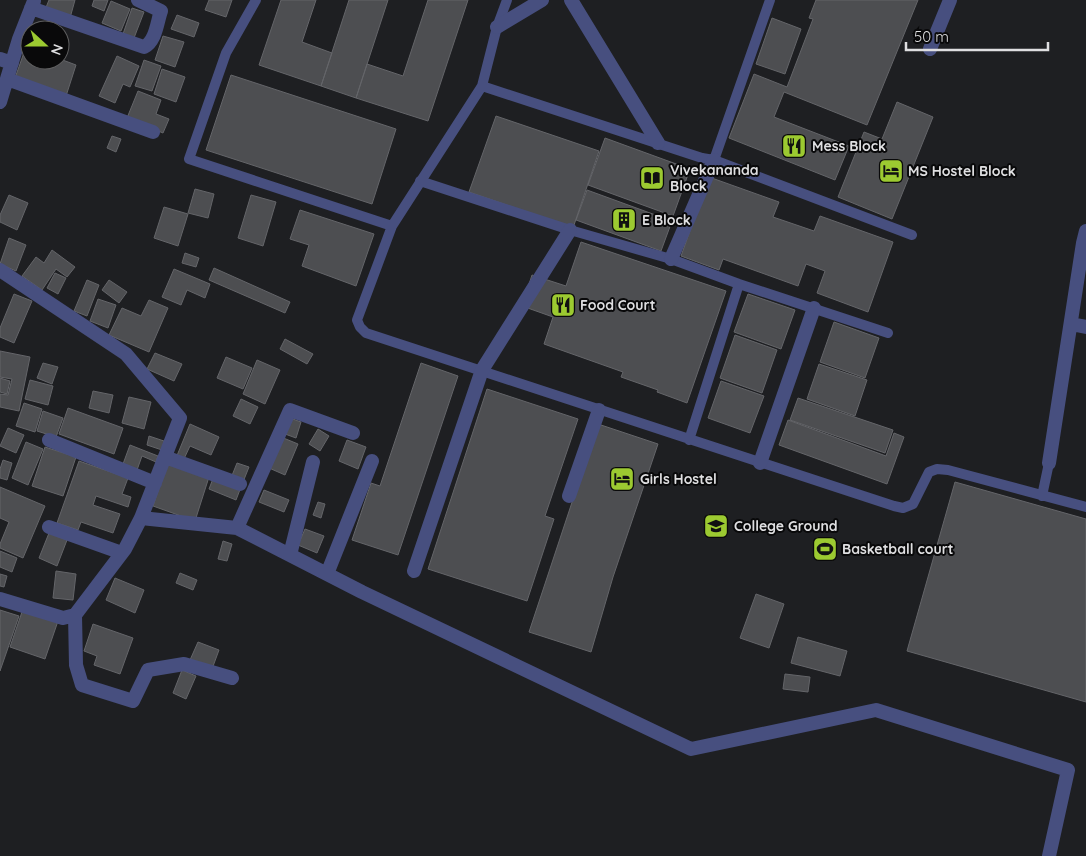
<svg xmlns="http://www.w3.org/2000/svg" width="1086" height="856" viewBox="0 0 1086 856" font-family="Quicksand,sans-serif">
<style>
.building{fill:#4d4e51;stroke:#646569}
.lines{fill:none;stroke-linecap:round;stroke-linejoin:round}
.service{stroke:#474f7f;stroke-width:10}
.minor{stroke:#474f7f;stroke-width:14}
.labels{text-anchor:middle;stroke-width:4;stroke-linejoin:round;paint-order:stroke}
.poi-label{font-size:14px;font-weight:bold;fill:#dfdfe1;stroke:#09090a;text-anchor:start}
</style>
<rect width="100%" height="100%" fill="#1e1f22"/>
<path class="building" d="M49 0H75L70 18 45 10Z
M94 0H108L104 11 92 6Z
M209 0H232L226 17 205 10Z
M281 0H316L302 42 332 53 321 86 259 65Z
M349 0H388L356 98 321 86Z
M428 0H468L428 121 356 98 367 64 403 76Z
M816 0H918L867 125 784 92 774 117 849 146 835 180 729 138 754 74 787 87 813 19 809 18Z
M111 1 130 9 121 31 102 23Z
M132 8 144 12 134 38 123 34Z
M177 15 199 23 194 37 171 29Z
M772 18 801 29 785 74 756 64Z
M38 22 57 29V30H35Z
M163 36 184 42 175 67 155 60Z
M26 47 30 49V60L60 59 76 65 66 96 15 78Z
M117 56 139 66 130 87 123 84 115 103 99 96Z
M144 60 161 66 152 91 135 86Z
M162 69 185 77 176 102 154 94Z
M231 75 396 129 372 204 206 150Z
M138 91 161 100 156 114 169 119 163 133 127 118Z
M897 102 933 117 892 219 838 197 864 132 882 139Z
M496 116 599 151 573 228 469 192Z
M112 136 121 139 116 152 107 148Z
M605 138 690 169 673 216 588 185Z
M709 177 779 202 773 217 814 231 820 216 893 242 868 312 817 293 825 271 806 264 798 286 723 259 719 270 681 256Z
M195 189 214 194 208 218 188 213Z
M587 190 672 221 661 251 576 220Z
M9 195 28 203 17 230 0 222V215Z
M251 195 276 202 263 246 238 238Z
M164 207 188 214 178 246 154 238Z
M300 210 374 234 356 286 302 266 309 245 290 239Z
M9 238 26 245 16 271 0 264Z
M581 242 726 291 687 403 657 392 658 390 621 377 623 372 544 344 553 317 522 306 532 275 566 286Z
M52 250 75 267 67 277 56 269 42 290 22 276 36 257 44 263Z
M185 253 199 258 196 267 182 263Z
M214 268 290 302 285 313 209 280Z
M174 269 210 284 205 298 187 290 181 305 162 297Z
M55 273 66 278 58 294 47 288Z
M87 280 99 285 87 316 74 311Z
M109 280 127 292 119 303 102 290Z
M14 294 32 301 14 343 0 337V328Z
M748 294 795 310 781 349 734 332Z
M98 299 116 305 108 328 90 321Z
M149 300 168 308 149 352 109 335 122 308 141 316Z
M834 322 879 338 865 378 820 362Z
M735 335 777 350 762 393 720 378Z
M285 339 313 354 307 364 280 349Z
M0 351 30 357 19 411 0 407V394L8 395 12 379 0 377Z
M155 353 182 364 174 381 147 369Z
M226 357 252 368 243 389 217 378Z
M257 360 280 370 265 404 243 394Z
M43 363 58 367 52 384 37 378Z
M421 363 458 376 398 555 352 540 371 483 380 486Z
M819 364 867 380 855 416 807 399Z
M0 378 10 381 7 394 0 392Z
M30 380 53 386 48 405 25 399Z
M721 381 764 396 750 433 708 418Z
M487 389 578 419 545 516 554 519 527 601 428 569Z
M93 391 113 395 109 413 89 408Z
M129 397 151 402 144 429 122 423Z
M798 398 893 430 885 453 790 420Z
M241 399 258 407 250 424 233 416Z
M24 403 42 409 35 432 16 426Z
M68 408 123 428 114 454 59 434Z
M43 411 63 418 56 437 37 431Z
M290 418 301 422 296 438 285 434Z
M788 420 886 456 894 433 904 437 887 484 779 445Z
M190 424 219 437 211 455 190 446 183 461 176 458Z
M598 424 658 444 613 577 591 652 529 632Z
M8 428 24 435 16 453 0 446Z
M318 429 329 436 320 451 309 444Z
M149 436 164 441 162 450 147 445Z
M281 437 298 444 285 475 269 468Z
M347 440 366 447 358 469 339 461Z
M26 442 43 449 28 485 12 478Z
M130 445 158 456 156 462 142 456 137 470 123 464Z
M45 447 76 457 63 496 32 486Z
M3 460 12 463 7 480 0 478V469Z
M79 461 128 478 122 494 131 497 128 507 96 496 93 505 120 514 113 533 81 522 78 530 57 523Z
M167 463 209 477 195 521 153 506Z
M237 463 249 467 243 482 231 478Z
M214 476 241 487 236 500 209 489Z
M955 482 1086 519V702L907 651Z
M0 487 45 506 23 558 0 548V544L9 522 0 518Z
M264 490 289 500 284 512 259 502Z
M318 502 325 504 321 518 313 515Z
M305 529 324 536 317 553 298 545Z
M49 533 67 540 57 566 39 558Z
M223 541 232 544 227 561 218 559Z
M0 551 17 558 12 572 0 567Z
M56 571 76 574 73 600 53 598Z
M180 573 197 580 193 590 176 583Z
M0 574 7 576 4 587 0 586Z
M115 578 144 590 135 613 106 600Z
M756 594 784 604 769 648 740 638Z
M23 609 58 621 45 659 10 647Z
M0 610 19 616 0 671Z
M93 624 133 638 120 674 94 665 97 656 84 651Z
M798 637 847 651 840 676 791 663Z
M198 642 219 650 212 669 190 660Z
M182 670 196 676 186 699 173 693Z
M785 674 810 677 808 692 783 689Z"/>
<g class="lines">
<path class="service" d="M256 0 226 53 189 159 392 226
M507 0 497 27 482 86 392 226 357 320 360 327 366 333 894 506 903 508 913 504 929 472 937 469 948 470 1086 507
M482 86 702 158 714 160 770 0
M714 160 912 235
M420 181 570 230 671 259 739 284 888 333
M689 440 739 284
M1042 496 1049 463"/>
<path class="minor" d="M571 0 658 143
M31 8 144 47C156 41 157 22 161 11L138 0
M497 27 542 0
M930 49 950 0
M0 59 12 63
M7 79 153 132
M0 102 19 39 34 1
M671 259 714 160
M0 270 126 354 180 418 141 518 125 549 75 615 63 618 0 599
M1071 324 1086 327
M49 440 155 483
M165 457 240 484
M760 463 814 308
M1049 463 1083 243 1086 231
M569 496 599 410
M141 518 237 528 362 592 691 749 876 710 1068 770 1049 856
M49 527 122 553
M237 528 290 410 353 433
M290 555 313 462
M414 571 482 370 570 230
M327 574 372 461
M75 615 76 665 82 685 133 701 148 670 184 664 232 678"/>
</g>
<defs>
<symbol id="restaurant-square" viewBox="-11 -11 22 22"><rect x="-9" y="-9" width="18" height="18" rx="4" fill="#9cca31" stroke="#09090a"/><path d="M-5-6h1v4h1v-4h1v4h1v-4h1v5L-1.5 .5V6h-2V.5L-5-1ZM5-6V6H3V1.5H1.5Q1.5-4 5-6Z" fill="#111"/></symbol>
<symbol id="hotel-square" viewBox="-11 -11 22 22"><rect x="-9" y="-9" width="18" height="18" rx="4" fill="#9cca31" stroke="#09090a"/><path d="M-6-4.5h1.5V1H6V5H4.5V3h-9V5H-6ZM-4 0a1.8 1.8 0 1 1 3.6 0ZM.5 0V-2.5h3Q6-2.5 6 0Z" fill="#111"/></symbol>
<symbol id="library-square" viewBox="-11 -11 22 22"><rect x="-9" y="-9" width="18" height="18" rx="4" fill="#9cca31" stroke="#09090a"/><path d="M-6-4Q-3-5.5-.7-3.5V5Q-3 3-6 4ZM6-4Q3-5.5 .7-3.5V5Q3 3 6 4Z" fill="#111"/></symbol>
<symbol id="building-square" viewBox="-11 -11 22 22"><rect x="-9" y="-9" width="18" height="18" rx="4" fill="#9cca31" stroke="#09090a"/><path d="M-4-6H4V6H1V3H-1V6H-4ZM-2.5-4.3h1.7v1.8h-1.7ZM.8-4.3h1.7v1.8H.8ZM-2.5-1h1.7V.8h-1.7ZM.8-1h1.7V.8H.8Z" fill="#111"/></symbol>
<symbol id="university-square" viewBox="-11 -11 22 22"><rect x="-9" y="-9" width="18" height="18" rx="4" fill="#9cca31" stroke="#09090a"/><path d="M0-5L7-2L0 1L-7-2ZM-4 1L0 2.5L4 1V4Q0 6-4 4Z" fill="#111"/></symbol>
<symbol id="stadium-square" viewBox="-11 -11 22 22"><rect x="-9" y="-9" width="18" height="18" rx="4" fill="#9cca31" stroke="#09090a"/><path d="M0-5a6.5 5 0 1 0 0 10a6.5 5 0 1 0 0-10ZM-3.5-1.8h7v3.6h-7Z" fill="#111"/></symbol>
</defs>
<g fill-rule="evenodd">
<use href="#restaurant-square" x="780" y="132" width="28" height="28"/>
<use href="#hotel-square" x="877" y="157" width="28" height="28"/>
<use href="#library-square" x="638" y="164" width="28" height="28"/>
<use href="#building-square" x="610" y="206" width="28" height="28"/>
<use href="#restaurant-square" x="549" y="291" width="28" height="28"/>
<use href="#hotel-square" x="608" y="465" width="28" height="28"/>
<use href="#university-square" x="702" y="512" width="28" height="28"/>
<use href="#stadium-square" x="811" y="535" width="28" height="28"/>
</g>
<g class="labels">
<g class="poi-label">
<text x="812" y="151">Mess Block</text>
<text x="670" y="175">Vivekananda<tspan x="670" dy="16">Block</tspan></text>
<text x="908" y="176">MS Hostel Block</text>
<text x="642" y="225">E Block</text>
<text x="580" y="310">Food Court</text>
<text x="640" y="484">Girls Hostel</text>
<text x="734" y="531">College Ground</text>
<text x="842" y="554">Basketball court</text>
</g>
</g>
<g transform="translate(45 45) rotate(111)"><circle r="24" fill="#09090a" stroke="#5f5f60"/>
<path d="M0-4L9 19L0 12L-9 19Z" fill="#9cca31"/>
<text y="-8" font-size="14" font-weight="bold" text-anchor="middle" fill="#dfdfe1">N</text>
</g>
<path d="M906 42v8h142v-8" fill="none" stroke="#dfdfe1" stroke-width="2.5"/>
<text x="914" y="42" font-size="15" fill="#dfdfe1" stroke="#09090a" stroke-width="4" paint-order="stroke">50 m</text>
</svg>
